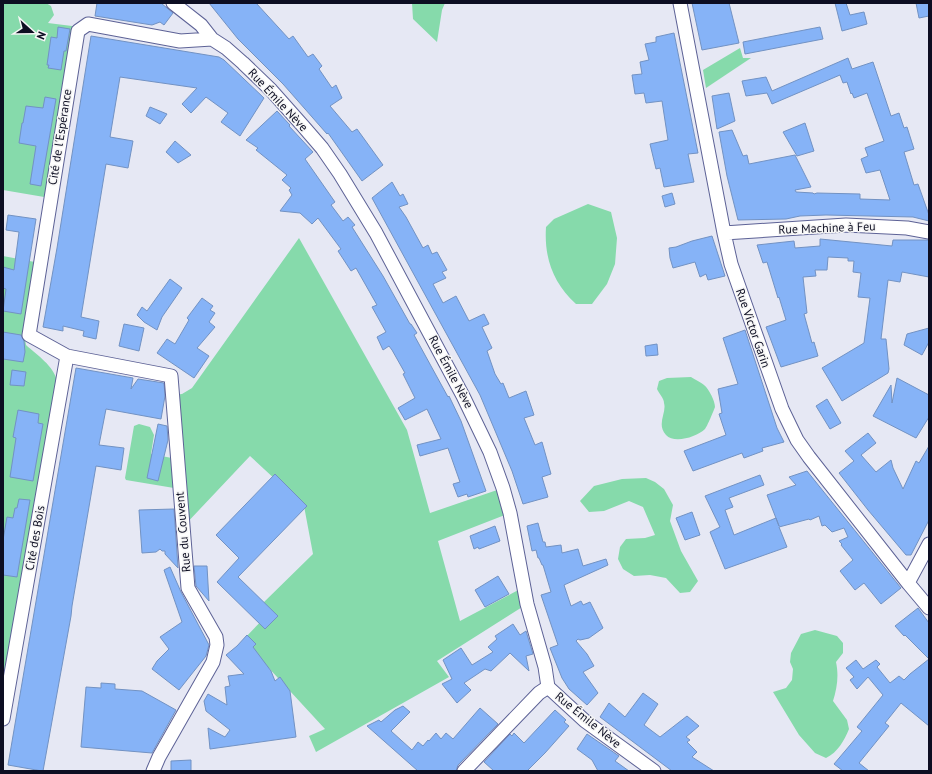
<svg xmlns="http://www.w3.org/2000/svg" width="932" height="774" viewBox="0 0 932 774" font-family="'PT Sans',sans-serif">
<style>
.green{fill:#86daab}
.building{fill:#86b3f7;stroke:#7292c3}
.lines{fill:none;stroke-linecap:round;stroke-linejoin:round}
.street-casing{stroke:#5d6296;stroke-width:15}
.street{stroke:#fff;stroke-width:13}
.labels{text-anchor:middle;stroke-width:3;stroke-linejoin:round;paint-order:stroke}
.street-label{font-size:12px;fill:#0d0e22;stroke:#f6f6f6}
</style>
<rect width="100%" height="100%" fill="#e6e8f4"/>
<path class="green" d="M3 3H46L51 6 54 15 48 23 72 26 78 31 50 198 3 190Z
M412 3H445L442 10 437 42 413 19Z
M740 48 743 58H751L706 88 703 70Z
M588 204 611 212 617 238 615 264 607 284 592 304H576C553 283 544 258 546 227L554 219Z
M299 238 407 430 430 513 503 488 510 513 438 541 460 621 524 587 527 604 437 661 449 677 316 752 309 736 325 729 243 640 270 612 262 604 313 554 304 506 250 456 183 527 180 489 126 480 125 478 134 426 139 424 150 427 154 435 151 454 177 459 172 395 182 394 192 388Z
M3 256 40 263 24 334 26 345C37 355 54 366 57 381L3 719Z
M691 377C695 380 701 382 704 385 709 389 715 401 715 407 714 410 707 427 705 429 697 437 674 444 666 435 656 424 667 413 664 403 664 398 659 394 657 389L659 381 667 378Z
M646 478 655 482 664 489 673 505 670 521 681 551 698 581 690 592 680 593 666 578 650 575 634 576 623 569 618 559 620 547 626 539 645 538 655 535 643 507 629 501 604 511 589 512 580 501 594 486 622 479Z
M815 630 837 636 843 643V653L836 662C839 676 837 688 833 701L847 720 849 729C844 741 838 752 826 758L815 753 799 735 773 692 786 688 792 680 793 669 790 662 791 653 801 634Z"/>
<path class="building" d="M97 3H161L173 13 164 25 160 22 152 25 95 16Z
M209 3H256L289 39 293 36 308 57 313 54 322 66 319 69 332 88 336 85 342 98 330 106 352 132 357 129 383 165 362 181 328 133 327 134 283 84 238 39Z
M692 3H729L739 43 702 50Z
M835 3H846L850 15 864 12 867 24 842 31Z
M916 3H929V16L919 18Z
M58 27 70 29 66 51H64L61 70 48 68 49 65H47L51 37 57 38Z
M820 27 823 39 745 54 743 42Z
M674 33 698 153 688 154 694 182 664 187 660 168 656 169 650 144 668 140 662 101 646 103 644 93 635 94 632 75 642 74 640 62 649 60 645 44 656 42V37Z
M91 36 219 57 224 60 264 98 240 136 221 122 228 113 206 97 191 113 182 104 197 88 120 77 110 137 133 141 128 168 106 164 81 317 99 321 96 339 83 336 84 331 63 326V331L43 327 57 248Z
M848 58 852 69 873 62 891 116 899 113 904 128 907 127 914 149 904 152 914 185 918 184 929 215V221L913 217 826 215 800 216 786 219 738 220 727 176 719 132 732 130 743 156 747 155 749 164 795 155 811 187 795 190 796 192 813 193 814 194 817 193 860 194V199L890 200 880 170 866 173 861 159 868 156 865 148 884 141 867 93 854 98 852 93 851 94 847 82 843 83 840 75 772 104 767 93 746 96 742 81 766 77 772 91Z
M729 93 735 121 717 129 712 96Z
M45 97 56 99 41 186 30 184 36 146 19 143 22 123H23L26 106 43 108Z
M150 107 167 114 160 124 146 116Z
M277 111 290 125 289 126 313 152 305 159 335 202 331 205 343 221 348 217 355 225 352 227 383 276 410 324H411L417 333 414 335 448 397 449 396 461 421 486 491 468 497 467 494 458 497 453 484 460 482 448 448 420 456 417 445 441 439 427 409 405 420 398 408 415 398 403 374 405 373 392 350 389 346 383 350 377 337 386 332 372 307 377 305 356 268 351 271 338 251 341 249 318 218 312 224 300 213 280 211 292 195 289 190 291 188 282 180 287 175 256 150 258 148 246 140Z
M805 123 814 151 797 156 783 132Z
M175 141 191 155 178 163 166 152Z
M392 182 400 196 403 194 408 204 399 207 406 217 423 248 428 245 432 254 437 252 447 270 442 272 446 278 433 284 443 303 456 296 469 321 484 314 489 324 482 327 492 348 487 351 495 374 501 384 503 383 509 398 526 391 534 415 524 418 535 445 542 442 551 474 542 477 548 497 523 504 512 471 480 395 372 198Z
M672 193 675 204 665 207 662 196Z
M8 215 36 219 21 314 3 311 6 289 3 288V267L14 270 19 232 6 230Z
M712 236 725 276 708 280 706 274 700 277 695 262 673 268 670 258 669 248 676 247 692 241Z
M820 239 892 246 893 240H929V277L902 272 900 282 888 280 881 339H886L889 369 888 373 842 401 822 368 864 343 870 298 858 297 861 273 853 272 854 261H848V258L828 257 827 270H815L816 276 803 277 807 313 804 314 812 343 814 342 818 356 781 367 766 327 786 320 779 297 778 298 767 262 763 263 757 245 794 241 795 248 820 246Z
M170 279 182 288 162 317 157 330 144 322 137 315 142 307 147 311Z
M202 298 213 306 210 310 215 313 209 322 215 327 197 348 209 356 194 378 157 353 167 339 175 344 189 320 187 318Z
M124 324 144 328 139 351 119 346Z
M929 328V342L922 355 904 345 907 334Z
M745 330 777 428 784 442 762 448 763 451 744 458 742 453 693 471 684 451 726 435 719 414 722 413 718 389 738 384 723 338Z
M3 332 21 335 24 341 25 352 23 362 3 359Z
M657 344 658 355 646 356 645 346Z
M76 368 133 378 131 389 138 379 164 383 165 396 161 419 106 409 99 445 124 448 121 470 96 466 72 606 71 616 43 771H42L8 765Z
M12 370 26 372 24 386 10 385Z
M897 378 929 395V417L916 438 873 416 891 385 892 403Z
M827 399 841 423 830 429 816 406Z
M18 410 39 414 38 423 43 424 33 481 10 477 16 438 13 437Z
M158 424 167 426 168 440 158 481 147 478Z
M868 433 876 443 861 455 876 472 891 460 893 468 903 489 916 461 919 463 929 446V520L911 555H906L868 510 839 473 854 461 845 451Z
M807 471 901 588 881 604 864 583 855 590 840 571 853 560 841 545 842 544 839 541 848 537 844 528 832 532 825 525 822 526 819 516 810 520 809 519 779 527 787 547 725 569 710 532 720 527 705 496 760 475 764 485 729 498 733 507 725 510 734 535 776 518 779 526 767 495 796 485 789 477Z
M275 474 307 506 238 577 278 616 265 629 217 582 239 558 216 535Z
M19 499 30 500 17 577 3 575V540L7 517 13 518 15 508H17Z
M174 509 178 568 165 554V551H162L160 549 156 552 142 553 139 510Z
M692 512 700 535 685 540 676 518Z
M538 523 543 542H545L546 547 561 545 562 553 578 549 583 566 606 559 608 565 564 585 571 606 581 601 583 605 590 602 603 628 589 638 580 640 578 639 576 641 587 654 594 666 583 672 598 693 587 705 569 689 562 678 550 648 558 645 541 595 551 592 543 565H542L539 558H538L536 550 532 551 527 526Z
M495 526 500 541 479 549 478 547 474 549 470 536Z
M194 566H207L209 601 196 586Z
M170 567 181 592 209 645 206 656 179 690 152 669 157 661 169 649 160 637 182 622 164 570Z
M498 576 509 594 485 607 475 590Z
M918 608 929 623V726L901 703 885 723 889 726 859 763 869 771H843L834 764 862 731 857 727 883 695 868 677 857 689 850 680 854 677 846 668 856 660 863 669 876 660 880 664 877 667 890 683 899 676 904 680 910 674 929 659 905 635 904 636 895 626Z
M513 624 520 635 526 631 533 654 526 656 529 671 510 653 491 671 485 669 464 683 471 690 457 703 442 684 452 679 443 660 461 648 472 665 493 652 488 647 497 639 495 636Z
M247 635 256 644 253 647 271 671 275 681 280 677 290 691 296 737 210 749 208 728 225 737 230 730 206 711 204 701 208 694 227 705 225 687 230 686 228 676 244 674 226 655 237 646Z
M101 683 115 684V689L142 691 176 710 152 753 81 747 86 687 101 688Z
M643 693 658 704 644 725 660 737 687 716 699 726 686 737 690 740 687 742 697 752 692 757 714 771H672L600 717 609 703 625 717Z
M403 706 410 712 391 731 412 750 418 742 423 746 428 740 429 741 436 733 441 739 446 733 453 739 480 708 498 724 458 765 456 771H418L367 726 379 720 381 722 395 710Z
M555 710 566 720 564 722 569 726 545 753 527 771H494L484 762 510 734 512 736 514 733 524 743Z
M587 734 619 756 615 761 629 771H598L592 760 577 749Z
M191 760V771H171V761Z"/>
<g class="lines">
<defs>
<path id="street" d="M173 3 201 25 212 39 226 48 243 63 271 90 303 126 322 148 340 174 376 233 463 396 490 452 503 488 510 513 527 604 545 667 548 687 585 721 654 771
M680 3 724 233 731 264 782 409 797 440 809 457 908 583 929 608
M724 233 846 225 907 228 929 232
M908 583 929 544
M3 719 67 356
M153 771 159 757 213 662 217 645 216 637 188 588 171 376 67 356 29 335 78 31 88 24 180 41 212 39
M464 771 539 693 548 687"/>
</defs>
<use href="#street" class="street-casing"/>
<use href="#street" class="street"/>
</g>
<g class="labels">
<g class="street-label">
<text transform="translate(278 100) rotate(47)" y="4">Rue Émile Nève</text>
<text transform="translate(60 137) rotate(-81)" y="4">Cité de l'Espérance</text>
<text transform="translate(827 228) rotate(-2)" y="4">Rue Machine à Feu</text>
<text transform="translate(753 328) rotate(71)" y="4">Rue Victor Garin</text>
<text transform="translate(451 372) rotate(62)" y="4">Rue Émile Nève</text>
<text transform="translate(183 532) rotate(-95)" y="4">Rue du Couvent</text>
<text transform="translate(35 538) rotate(-80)" y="4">Cité des Bois</text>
<text transform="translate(588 720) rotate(39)" y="4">Rue Émile Nève</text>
</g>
</g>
<rect width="932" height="774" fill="none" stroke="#0d0e22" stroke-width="8"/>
<g transform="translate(32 32) rotate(111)" stroke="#f6f6f6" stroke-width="3" paint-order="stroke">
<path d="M0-3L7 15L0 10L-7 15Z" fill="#0d0e22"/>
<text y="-6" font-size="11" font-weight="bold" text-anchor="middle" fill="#0d0e22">N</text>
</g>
</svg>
